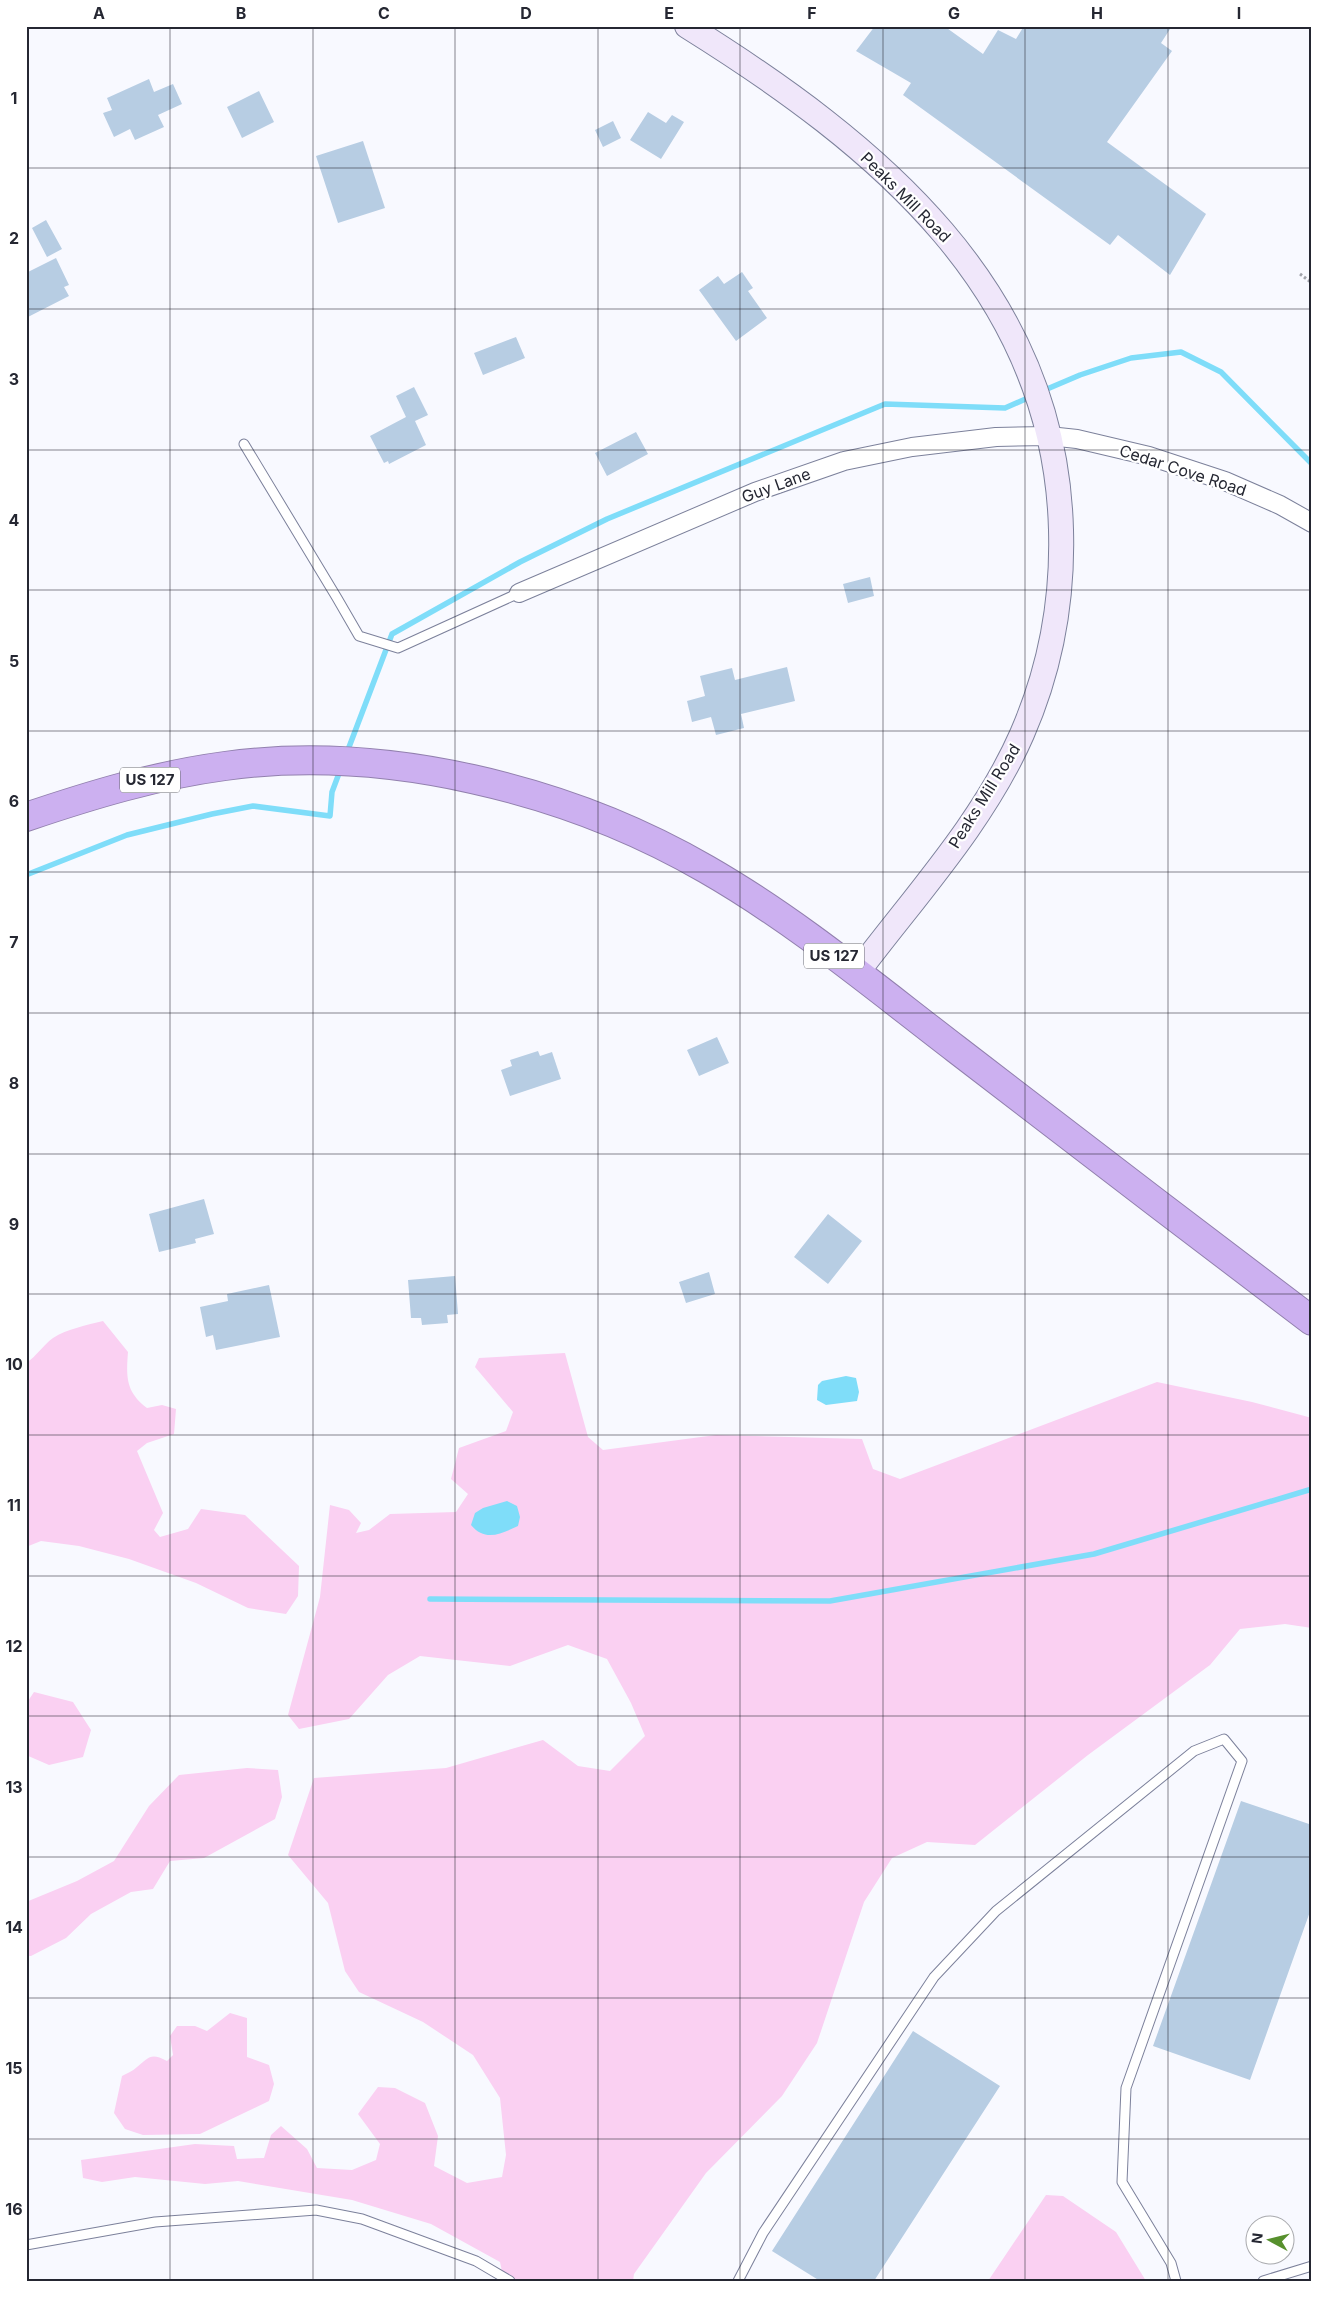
<svg xmlns="http://www.w3.org/2000/svg" width="1338" height="2307" viewBox="0 0 1338 2307" font-family="Inter,sans-serif">
<style>
.green{fill:#fad0f2}
.water{fill:#7fddf9}
.lines{fill:none;stroke-linecap:round;stroke-linejoin:round}
.stream{stroke:#7fddf9;stroke-width:5.5}
.building{fill:#b7cde3}
.lane-casing{stroke:#7c819b;stroke-width:11}
.street-casing{stroke:#7c819b;stroke-width:20}
.secondary-casing{stroke:#7c819b;stroke-width:26}
.highway-casing{stroke:#9280ae;stroke-width:30}
.path{stroke:#a1a3ab;stroke-width:3;stroke-dasharray:2.5 2.5;stroke-linecap:butt}
.lane{stroke:#fff;stroke-width:9}
.street{stroke:#fff;stroke-width:18}
.secondary{stroke:#f0e7fa;stroke-width:24}
.highway{stroke:#ccb0f0;stroke-width:28}
.grid{fill:none;stroke:#252732;stroke-width:1;stroke-opacity:0.55}
.labels{text-anchor:middle;stroke-width:4.5;stroke-linejoin:round;paint-order:stroke}
.shield{fill:#fff;stroke:#666870;stroke-width:1}
.shield-label{font-size:15px;font-weight:bold;fill:#252732}
.street-label{font-size:16px;fill:#252732;stroke:#fff}
.neatline{fill:none;stroke:#252732;stroke-width:2}
.grid-label{font-size:16px;text-anchor:middle;font-weight:bold;fill:#252732}
</style>
<rect width="100%" height="100%" fill="#f8f9ff"/>
<path class="green" d="M103 1321 128 1352C126 1378 126 1392 147 1408L162 1405 176 1409 174 1434 147 1443 137 1451 163 1513 154 1530 160 1537 188 1529 201 1509 245 1515 299 1566 298 1596 286 1614 248 1608 196 1583 129 1559 79 1546 41 1541 26 1547V1363C37 1356 43 1345 53 1338 67 1329 87 1325 103 1321Z
M565 1353 588 1437 603 1450 716 1435 862 1439 873 1469 900 1479 1157 1382 1252 1402 1312 1418V1628L1285 1624 1240 1629 1210 1665 1088 1755 975 1845 927 1842 892 1858 864 1902 817 2043 782 2096 706 2173 634 2274 633 2281H504L500 2262 431 2224 352 2200 238 2181 205 2184 135 2177 102 2182 83 2178 81 2160 195 2144 234 2146 237 2159 264 2158 271 2135 281 2126 307 2149 317 2168 352 2170 376 2160 380 2144 358 2114 378 2087 395 2088 425 2103 438 2136 434 2166 467 2183 502 2177 506 2155 500 2098 473 2055 423 2022 359 1992 345 1971 328 1903 288 1855 314 1778 446 1768 543 1740 578 1766 610 1771 645 1736 631 1703 607 1659 568 1645 510 1666 420 1656 388 1675 349 1719 299 1729 288 1715 320 1597 330 1505 349 1510 361 1523 356 1533 369 1530 390 1514 456 1512 468 1494 451 1479 459 1448 506 1431 513 1412 475 1367 479 1358Z
M34 1692 73 1702 91 1730 83 1757 49 1765 26 1755V1704Z
M247 1768 278 1770 282 1797 275 1819 204 1858 170 1861 153 1889 131 1892 91 1914 66 1938 31 1956H26V1902L77 1881 114 1861 149 1806 179 1775Z
M230 2013 247 2018V2057L269 2065 274 2084 269 2101 200 2134 143 2135 125 2129 114 2113 122 2076C127 2073 133 2071 137 2067 149 2058 150 2052 167 2061L173 2055 170 2036 177 2026H195L207 2031Z
M1046 2195 1063 2196 1116 2232 1146 2281H988Z"/>
<path class="water" d="M846 1376 856 1378 859 1392 857 1401 826 1405 817 1400 818 1385 822 1381Z
M507 1501 517 1506 520 1517 518 1526C501 1534 485 1542 471 1525L475 1513 483 1508Z"/>
<g class="lines">
<path class="stream" d="M1040 392 1080 375 1131 358 1181 352 1221 372 1312 464
M346 755 392 634 520 562 607 519 885 404 1005 408 1030 397
M26 875 127 835 212 814 253 806 330 816 332 792 341 768
M430 1599 830 1601 1094 1554 1312 1489"/>
</g>
<path class="building" d="M875 26H944L983 54 998 30 1016 39 1024 26H1172L1161 43 1172 51 1107 142 1206 214 1170 275 1118 235 1110 245 903 95 911 83 856 51Z
M149 79 154 92 173 84 182 104 158 115 164 127 135 140 130 129 114 137 103 113 112 110 107 98Z
M259 91 274 122 242 138 227 107Z
M648 112 666 123 672 115 684 122 661 159 630 140Z
M613 121 621 138 603 147 595 130Z
M363 141 385 208 338 223 316 156Z
M46 220 62 249 47 257 32 228Z
M56 258 69 285 64 287 69 296 26 318V273Z
M742 272 753 288 748 291 767 318 736 341 699 290 718 276 724 284Z
M516 337 525 358 483 375 474 353Z
M414 387 428 415 415 421 426 445 389 464 388 461 384 463 370 436 406 417 396 396Z
M636 432 648 454 607 476 595 453Z
M870 577 874 596 848 603 843 584Z
M787 667 795 701 741 714 744 728 716 735 711 717 692 722 687 701 705 696 700 676 732 668 735 680Z
M717 1037 729 1063 699 1076 687 1050Z
M538 1051 540 1056 552 1052 561 1079 510 1096 501 1070 512 1066 510 1060Z
M204 1199 214 1234 195 1239 196 1243 159 1252 149 1214Z
M828 1214 862 1241 828 1284 794 1257Z
M709 1272 715 1294 686 1303 679 1282Z
M455 1276 458 1314 447 1315 448 1323 422 1325 421 1318H411L408 1280Z
M269 1285 280 1337 216 1350 213 1335 206 1337 200 1307 228 1301 227 1294Z
M1241 1801 1312 1825V1906L1250 2080 1153 2046Z
M913 2031 1000 2086 874 2281H820L772 2251Z"/>
<g class="lines">
<defs>
<path id="lane" d="M244 444 337 598 359 636 398 648 519 593
M26 2245 155 2222 316 2210 362 2219 476 2261 510 2281
M738 2281 763 2233 934 1977 996 1911 1194 1751 1224 1739 1242 1761 1126 2088 1122 2182 1171 2263 1176 2281
M1263 2281 1312 2266"/>
<path id="street" d="M519 593 755 492 844 461 912 447 996 437 1049 436 1077 439 1149 456 1225 481 1280 505 1312 523"/>
<path id="secondary" d="M687 26C876 144 1055 289 1061 530 1063 600 1050 670 1022 734 983 823 914 897 857 973"/>
<path id="highway" d="M26 817C91 795 157 775 225 766 384 744 568 789 706 869 795 920 875 987 956 1049 1074 1140 1193 1231 1312 1321"/>
</defs>
<use href="#lane" class="lane-casing"/>
<use href="#street" class="street-casing"/>
<use href="#secondary" class="secondary-casing"/>
<use href="#highway" class="highway-casing"/>
<path class="path" d="M1300 274 1312 283"/>
<use href="#lane" class="lane"/>
<use href="#street" class="street"/>
<use href="#secondary" class="secondary"/>
<use href="#highway" class="highway"/>
</g>
<path class="grid" d="M170 26V2281M313 26V2281M455 26V2281M598 26V2281M740 26V2281M883 26V2281M1025 26V2281M1168 26V2281M26 168H1312M26 309H1312M26 450H1312M26 590H1312M26 731H1312M26 872H1312M26 1013H1312M26 1154H1312M26 1294H1312M26 1435H1312M26 1576H1312M26 1716H1312M26 1857H1312M26 1998H1312M26 2139H1312"/>
<g class="labels">
<g class="shield">
<rect x="120" y="767.5" width="60" height="25" rx="4"/>
<rect x="804" y="943.5" width="60" height="25" rx="4"/>
</g>
<g class="shield-label">
<text x="150" y="785">US 127</text>
<text x="834" y="961">US 127</text>
</g>
<g class="street-label">
<text transform="translate(906 197) rotate(45)" y="6">Peaks Mill Road</text>
<text transform="translate(1183 470) rotate(18)" y="6">Cedar Cove Road</text>
<text transform="translate(776 485) rotate(-20)" y="6">Guy Lane</text>
<text transform="translate(984 796) rotate(-58)" y="6">Peaks Mill Road</text>
</g>
</g>
<rect width="1338" height="2307" fill="none" stroke="#ffffff" stroke-width="55"/>
<g transform="translate(1270 2240) rotate(277)"><circle r="24" fill="#ffffff" stroke="#a8a9ad"/>
<path d="M0-4L9 19L0 12L-9 19Z" fill="#57902d"/>
<text y="-8" font-size="14" font-weight="bold" text-anchor="middle" fill="#252732">N</text>
</g>
<rect x="28" y="28" width="1282" height="2252" class="neatline"/>
<g class="grid-label">
<text x="99" y="19">A</text>
<text x="241" y="19">B</text>
<text x="384" y="19">C</text>
<text x="526" y="19">D</text>
<text x="669" y="19">E</text>
<text x="812" y="19">F</text>
<text x="954" y="19">G</text>
<text x="1097" y="19">H</text>
<text x="1239" y="19">I</text>
<text x="14" y="104">1</text>
<text x="14" y="244">2</text>
<text x="14" y="385">3</text>
<text x="14" y="526">4</text>
<text x="14" y="667">5</text>
<text x="14" y="807">6</text>
<text x="14" y="948">7</text>
<text x="14" y="1089">8</text>
<text x="14" y="1230">9</text>
<text x="14" y="1370">10</text>
<text x="14" y="1511">11</text>
<text x="14" y="1652">12</text>
<text x="14" y="1793">13</text>
<text x="14" y="1933">14</text>
<text x="14" y="2074">15</text>
<text x="14" y="2215">16</text>
</g>
</svg>
